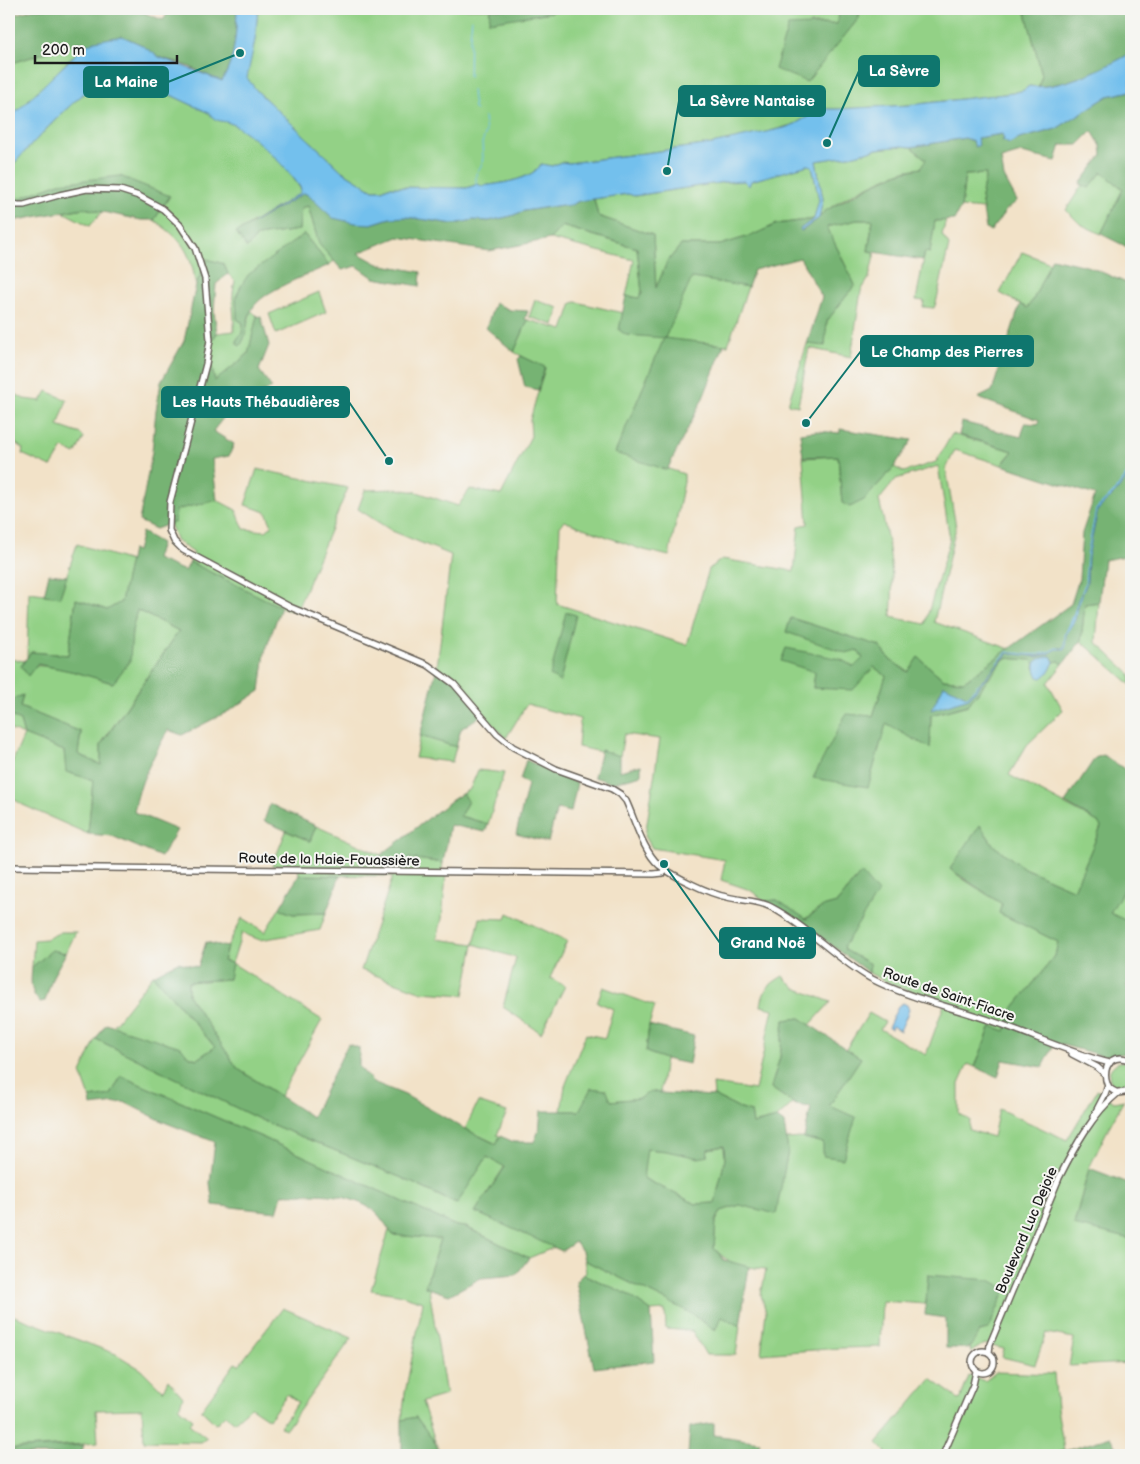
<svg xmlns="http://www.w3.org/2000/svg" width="1140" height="1464" viewBox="0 0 1140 1464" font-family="'Balsamiq Sans',sans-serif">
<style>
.green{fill:#93d186;stroke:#587651;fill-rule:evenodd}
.forest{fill:#76b373;stroke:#496848;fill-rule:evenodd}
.water{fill:#73c0ed;stroke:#486e84}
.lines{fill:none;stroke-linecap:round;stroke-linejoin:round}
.stream{stroke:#73c0ed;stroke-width:1}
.secondary-casing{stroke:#676158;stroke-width:8}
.secondary{stroke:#fff;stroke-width:5}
.labels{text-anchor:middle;stroke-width:4;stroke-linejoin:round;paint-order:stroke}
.street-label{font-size:14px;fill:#1c1c1c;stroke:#f6f6f2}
.leader{fill:none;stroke:#0f766e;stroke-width:2}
.callout-dot{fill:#0f766e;stroke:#f6f6f2;stroke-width:2}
.callout{fill:#0f766e;stroke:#0f766e;stroke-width:2}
.callout-label{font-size:15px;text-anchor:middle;font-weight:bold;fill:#fff}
</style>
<rect width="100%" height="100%" fill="#f6f6f2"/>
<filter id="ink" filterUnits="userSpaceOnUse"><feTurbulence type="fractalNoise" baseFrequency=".02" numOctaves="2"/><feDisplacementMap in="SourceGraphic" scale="10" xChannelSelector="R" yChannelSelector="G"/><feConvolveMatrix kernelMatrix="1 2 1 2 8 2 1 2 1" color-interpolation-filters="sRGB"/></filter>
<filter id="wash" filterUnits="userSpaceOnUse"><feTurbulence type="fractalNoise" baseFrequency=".0096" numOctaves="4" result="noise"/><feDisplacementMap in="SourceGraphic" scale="20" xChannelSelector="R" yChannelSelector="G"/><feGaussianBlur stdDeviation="1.12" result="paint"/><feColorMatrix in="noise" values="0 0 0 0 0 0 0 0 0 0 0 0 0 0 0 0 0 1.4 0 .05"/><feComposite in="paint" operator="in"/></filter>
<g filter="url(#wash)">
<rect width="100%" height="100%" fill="#f2e2c8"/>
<path class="green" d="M258 9H490L489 21 552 12 560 9H840L838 24H810L806 82 859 18V9H1025L1042 75 1038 87 1029 86 1024 90 1013 93 910 105 838 109H821L795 124 760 134 712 144 569 163 561 162 552 166 541 164C533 180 498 184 481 186L478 184 467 188 388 187 382 190H373L342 171 257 91 246 78 255 40Z
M79 42 89 44 84 46 9 119V64Z
M118 68 128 70 160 90 209 113C215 121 224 120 233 124 256 136 288 167 301 190L300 193 236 233 247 248 257 236 299 230 301 208 308 206 319 244 334 261 329 265 304 234 241 286 236 297 237 319 243 323 242 333 246 329 251 310 257 316 248 354 215 382 207 348 217 333 234 331C235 312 230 301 235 281L228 274 224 264 207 259 196 285C190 249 182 240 154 220L169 197 59 183 14 201 9 198V169C42 133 76 95 118 68Z
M902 146 911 147 926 159 921 168C914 169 907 170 901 172 880 179 832 202 819 218L823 199 816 161 855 155 877 149Z
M808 165 812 166 819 200 814 219 777 224 753 235 720 245H681L667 262 656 289 653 235 598 216 594 199 628 194 635 196 725 182 751 181Z
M1102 172 1123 189 1101 234 1080 224 1066 210 1082 185 1089 188Z
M986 174 981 197 983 209 961 207 965 175Z
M84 208 102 212 90 226 63 212Z
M857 220H873L868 251 875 252 869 278 861 291 851 357 809 348 798 406 788 404 807 344 825 345 827 321 855 285 827 227Z
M946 220 942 235 949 245 936 303 934 308 923 307 924 301 916 300 925 252H930L935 221Z
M561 226 637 248 642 292 640 298 626 296 634 260 550 239Z
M1022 252 1050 263 1033 300 1027 308 1000 293Z
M691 277 748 287 728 345 664 339 616 452 684 474V482L669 556 640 549 564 521 560 525 557 604 687 645 709 569 722 559 794 571 799 526 808 524 803 458 838 456 842 502 864 500 894 467 904 472 936 462 952 434 1013 451 1006 459 1002 465 955 450 946 469 956 527 934 622 1010 649 964 681 943 679 918 657 909 672 890 660 880 646 791 618 786 632 857 650 863 658 854 667 840 659 815 672 813 688 874 667 886 676 873 716 868 787 886 724 930 747 931 715 968 705 1005 658 1031 660 1035 664 1034 667 1038 677 1049 672 1054 662 1059 661 1063 664 1048 683 1063 710 1027 745 1009 775 1098 822 1101 827 1074 890 1024 868 994 846 981 826 950 869 963 879 1002 904 999 913 1058 942 1055 956 1007 1016 1010 1020 1005 1031 991 1026 975 1067 968 1064 959 1084V1114L970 1120 969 1130 993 1137 999 1109 1067 1140 1097 1090 1114 1102 1124 1100 1109 1127 1089 1168 1074 1224 1131 1239V1363L1069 1366 1074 1338 1046 1333 1035 1365 1002 1357 1004 1349 984 1344 971 1352 970 1348 980 1332 988 1330 994 1316 928 1275 926 1304 882 1301 880 1347 841 1348 761 1354 766 1312 761 1295 766 1269C744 1267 730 1266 714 1248L716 1221 721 1211 740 1205 788 1151 786 1139 804 1138 823 1143 829 1106 861 1058 846 1049 869 1013 885 1022 880 1029 926 1055 945 1002 895 986 869 973 870 964 845 950 844 946 860 874 837 903 822 907 805 919 777 900 765 901 750 890 721 880 725 860 652 848 645 836 660 739 624 734 620 756 578 747 580 719 527 704 506 738C482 715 465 685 437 667L451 555 392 531 358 509 365 490 397 489 417 492 458 506 470 489 501 495 531 436 530 420 545 368 514 352 528 320 563 330 572 303 576 302 623 313 619 330ZM938 466 950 539 925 624 891 617C895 571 889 543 879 500L896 479Z
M319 292 326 312 276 334 269 314Z
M535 300 559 308 554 325 529 317Z
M9 390 24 399 41 401 47 391 67 400 58 426 81 434 84 438 75 454 63 448 51 467 22 454 23 449 9 438Z
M257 469 348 488 296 612 277 606 190 562 194 553 177 541 170 524 175 522 176 510 217 500 236 510 244 529 266 531 272 526 266 512 245 505Z
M77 544 130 561 121 602 107 610 76 599 68 655 31 652 27 658 29 592 60 596Z
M1099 602 1096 642 1131 675V685L1081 641 1085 604Z
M137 610 179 631 101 744V765L78 754 81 732 20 707 23 695 11 700 9 709V659L25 661 21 666C52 663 83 674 112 683L129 661 132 631Z
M9 715 20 721 24 735 64 751 67 772 93 780 88 834 23 805 9 796V770L24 735 9 729Z
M420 736 456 747 452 762 415 758Z
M478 770 504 773 488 824 460 816 468 801 463 793 470 789Z
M316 826 381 855 377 867 409 858 443 863 441 875 446 876 442 919 437 939 474 944 480 918 506 919 508 913 567 941 550 978 565 986 541 1033 503 1007 516 958 474 944 464 995 422 992 361 970 393 876 299 875 298 866H272L286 831 310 841Z
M1131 877V923L1109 913Z
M279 909 293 914 326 913 320 930 260 940 242 933 232 963 322 1020 280 1096 238 1069 188 995V982L229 979 223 962 227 947 242 918 265 932Z
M61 932H76L66 953 52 951 32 967 34 940 46 939Z
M153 975 215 1047 197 1059 113 1026Z
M783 976 795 988 831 1002 810 1025 800 1018 784 1020 780 1057 771 1088 793 1103 777 1118 753 1124 751 1112 738 1108 714 1096 713 1084 755 1090 773 1009 761 1006C763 990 769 984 783 976Z
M603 987 655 1006 649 1025 646 1052 665 1059 660 1093 650 1091 641 1098 611 1101 579 1111H561L565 1086 586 1034 605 1038 613 1009 597 1002Z
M96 1039 261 1120 402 1178 456 1204 487 1157 505 1166 475 1212 555 1247 529 1258 466 1227 456 1226 266 1139 121 1076 111 1095 90 1098 81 1073Z
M1119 1062H1127L1131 1065V1085C1113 1097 1099 1071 1119 1062Z
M478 1102 507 1112 497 1135 500 1136 497 1144 465 1129Z
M724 1146 725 1159 715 1203 696 1204 643 1178 646 1149C672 1152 699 1152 724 1146Z
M389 1230 393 1235 440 1239 425 1287 429 1288 446 1395 422 1402 436 1444 416 1417 402 1420 405 1393 423 1302 398 1294 371 1290Z
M584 1260 687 1311 715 1330 722 1316 740 1326 736 1355H706L692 1331 666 1329 665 1310 651 1311 627 1294 583 1274 586 1272Z
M283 1308 352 1338 286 1429 280 1427 298 1402 287 1394 269 1419 251 1407 234 1422 225 1415 216 1424 201 1410 235 1363 239 1365Z
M9 1314 116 1354 142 1370 163 1391 168 1380 183 1397 179 1408 193 1419 189 1424 207 1438 201 1442 144 1441 142 1409 96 1410 98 1443 9 1449Z
M996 1372 1054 1374 1057 1408 1064 1450 1052 1455H889L877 1443 931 1379 960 1400 969 1376 985 1381Z"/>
<path class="forest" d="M34 9H134L163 20 171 9H237C236 33 235 59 222 81H220L188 66 159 57 140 44 122 36 89 44 79 42 9 64V16Z
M490 9H560L552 12 489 22Z
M840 9H859V18L807 82 775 69 788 26 837 24Z
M1025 9H1131V53C1104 69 1070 84 1038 87L1042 75Z
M1131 90V249L1101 234 1123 189 1102 172 1089 188 1080 184 1102 155 1101 146 1092 131 1078 145H1061L1056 161 1021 153 1001 159 1004 177 1017 201 1006 210 991 231 986 229 981 197 986 174 965 175 961 207 954 220 935 221 930 253 925 252 923 260 868 251 873 220H857L827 227 855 285 827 321 825 346 807 344 822 297 800 258 754 270 748 287 692 278 665 338 626 335 619 330 626 296 639 298 642 292 637 248 562 226 550 239 489 251 398 237 358 253 378 264 421 272 420 286 374 278 357 266 342 270 319 244 308 206 301 208 299 230 257 236 247 248 236 233 304 193 371 224 390 218 406 217 454 224 473 220 489 221 511 216 524 211 562 205 567 207 579 201 594 199 598 216 653 235 656 288 667 262 681 245H720L753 235 777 224 814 219 800 229 802 231 819 218 825 211 873 184 902 172 921 168 926 159 911 147 965 138 974 141 975 146 976 138 1003 134 1004 140 1009 144 1019 139 1056 129 1108 96 1127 92Z
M120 176 170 196 154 220H141L84 208 12 221 9 224V198L15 200 59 183Z
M304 234 329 265C308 275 263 290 252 309 245 321 249 334 240 346L237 344V339L242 333 243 323 237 319 236 297 241 286 248 275Z
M1052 258 1090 267 1131 285V443L1129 463H1131V555L1104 560 1099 602 1085 604 1081 641 1063 664 1059 661 1054 662 1051 656 1042 658 1035 664 1031 660 1005 658 968 705 931 715 930 748 886 724 868 787 813 778 846 714 873 716 886 676 874 667 853 690 813 688 815 672 781 661 786 648 840 659 854 667 863 658 857 650 846 653 786 632 791 618 880 646 890 660 908 672 918 657 943 679 964 681 1071 604 1079 579 1082 533 1095 495 1002 465 1013 451 959 435 962 422 1021 437 1025 423 1038 424 1039 420 978 398 992 391 1020 304 1027 308 1033 300Z
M207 259 224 264 228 274 216 284 214 311 217 333 207 348 215 381 248 354 257 316 261 317 269 345 259 370 272 388 231 408 213 431 234 444 229 456 212 459 217 500 176 510 175 522 156 529 139 521 152 452 156 410 161 382 184 341 196 285Z
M495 303 510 310 528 311 525 319 528 320 514 352 486 328Z
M664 338 724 345 703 398 667 470 615 453Z
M521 356 545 367 538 390 525 387 518 359Z
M840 429 912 440 894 467 864 500 850 507 842 503 838 456 803 457 800 433 817 431 840 433Z
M142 532 161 543 156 559 185 571 190 562 281 607 265 652 260 691 229 711 182 735 168 730C153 757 139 782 134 812L177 830 161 857 112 836 88 834 93 780 66 772 64 751 24 735 20 721 9 715 11 700 23 695 20 707 81 732 78 754 101 765V745L179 631 137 610 132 631 130 661 113 683 75 672 37 664 28 676 21 666 31 652 68 655 76 599 107 610 121 602 132 550 137 551Z
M49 574 67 576 60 597 44 595Z
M566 612 576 615 560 682 550 676Z
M437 667 458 683 483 714 461 729 456 747 420 736Z
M601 750 620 756V771L641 765V775L612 783 594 777Z
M1103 755 1131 773V877L1110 913 1131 923V980L1126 986 1131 990V1049L1128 1053 1104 1056 1055 1043 1043 1067 1003 1060 998 1077 975 1067 991 1026 1005 1031 1010 1020 1007 1016 1055 956 1058 942 999 913 1002 904 950 869 980 825 994 846 1024 868 1074 890 1101 827 1098 822 1065 803 1095 758Z
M526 760 577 783 571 812 557 809 548 842 516 834 528 784 520 780Z
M463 793 468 801 460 816 488 824 485 832 450 825 443 863 409 858 406 867 376 868 381 855 452 800Z
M270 804 316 826 310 841 264 821Z
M861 873 878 893 844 946 845 950 870 964 869 973 795 918 765 901 777 900 806 919 822 907 837 903Z
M299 875 340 876 326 913 293 914 279 909Z
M206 942 227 947 223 961 232 963 229 979 188 982V995L238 1069 312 1117 348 1044 359 1048V1067L373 1082 405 1095 465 1129 496 1144 500 1136 514 1142H534L539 1130 541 1111H579L591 1088 607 1090 611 1101 641 1098 650 1091 660 1093 714 1096 738 1108 751 1112 753 1124 777 1118 784 1123 788 1151 776 1214 740 1205 721 1211 716 1221 714 1248 724 1260 749 1267 740 1326 722 1317 715 1330 687 1311 584 1260 582 1251 575 1242 562 1251 475 1212 505 1167 487 1157 457 1204 402 1178 261 1120 96 1039 106 1024 181 1047 188 1056 197 1059 215 1047 153 975 178 962 198 967ZM724 1146 725 1159 715 1203 696 1204 643 1178 647 1149 666 1151 699 1158 707 1156 708 1149Z
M52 950 66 953 53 976 45 1001 40 1002C29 992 31 980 32 967Z
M800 1018 846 1049 861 1058 829 1106 856 1117 843 1159 823 1156V1143L804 1138 811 1107 796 1105 771 1088 780 1057 784 1020Z
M649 1025 694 1036 689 1064 665 1059 646 1052Z
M121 1076 266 1139 456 1226 465 1227 529 1258 516 1275 481 1278 449 1295 425 1287 440 1239 393 1235C387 1227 379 1213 370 1208 343 1192 312 1193 282 1195L277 1212 213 1205 210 1183 215 1142 164 1122 124 1102 91 1106 90 1098 111 1095Z
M1089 1168 1131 1184V1239L1074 1225Z
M583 1274 627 1294 651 1311 654 1361 594 1368 576 1281Z
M928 1275 990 1280 1006 1289 988 1330 979 1332 970 1348H946V1318L925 1315Z
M416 1417 436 1444 441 1455H402V1420Z
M714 1423V1435L760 1442 755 1455H688L690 1427Z
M1111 1437 1121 1455H1052Z
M84 1445 81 1455H9V1449Z"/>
<path class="water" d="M237 9H258L255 40 247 78 257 91 342 171 373 190H382L388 187 467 188 478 184 481 186C498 184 533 180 541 164L552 166 561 162 569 163 712 144 784 128 795 124 821 109H838L910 105 1013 93 1024 90 1029 86C1057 91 1107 67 1131 53V90L1127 92 1108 96 1056 129 1019 139 1009 144 1002 140H1004L1002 134 977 138 979 145 975 147 973 141 965 138 911 147 902 146 877 149 855 155 816 161 823 199 819 218 801 231 800 229 814 219 819 200 812 166 808 165 751 181 749 186 744 181 725 182 634 196 628 194 579 201 567 207 562 205 524 211 511 216 489 221 473 220 454 224 406 217 390 218 371 224 355 223 333 218 308 195 304 193 253 223 300 193 301 189C290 170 253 134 232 124 221 119 217 124 209 113L160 90 123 68H118C76 95 42 133 9 169V119L84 46 95 41 122 36 140 44 159 57 222 81C235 60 236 33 237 9Z
M1131 470V473L1116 492 1098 510 1088 557 1087 583 1079 603 1075 620 1066 635 1065 649H1056L1049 654 1037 657 1008 653 969 698 931 710 944 685 968 697 1007 653 1038 656 1050 652 1056 648H1064L1066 632 1072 620 1078 600 1086 584 1088 551 1097 509 1115 491Z
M1051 656 1054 662 1049 672 1042 678 1038 677C1031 662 1036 659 1051 656Z
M903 1003 907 1005 909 1010 900 1031 892 1026 891 1029 888 1028 898 1006Z"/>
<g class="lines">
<path class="stream" d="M469 77 470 37 472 19
M472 90 474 109 476 110
M476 185V174L482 164 483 157 482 143 486 132 484 117
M1063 649 1065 647V635L1072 619 1085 584 1087 557 1096 509 1114 492 1131 469
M997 663 1007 652C1025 654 1040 658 1056 648L1059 649
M967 697 978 684"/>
</g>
</g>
<g filter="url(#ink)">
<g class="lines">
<defs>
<path id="secondary" d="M9 205H24L59 195 87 189 120 190 139 196 163 209 180 225 195 248 205 279 210 340 206 364 170 502 169 530 174 541 183 550 290 607 428 665 454 684 497 734 513 747 556 769 612 789 620 794 626 801C635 820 643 851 659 865 673 876 709 894 727 897 742 901 758 900 771 907 807 926 835 958 870 978 908 998 952 1007 992 1021 1031 1034 1069 1053 1110 1063
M9 867 654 874 663 873 667 870
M1072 1054 1097 1067 1105 1074
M1131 1061C1097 1044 1097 1106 1131 1090
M1093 1117 1105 1094 1108 1085
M972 1362a11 11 0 1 1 22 0a11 11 0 1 1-22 0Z
M989 1353 990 1344 1059 1178C1074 1148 1092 1114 1119 1092
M943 1455 973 1385 976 1371"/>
</defs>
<use href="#secondary" class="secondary-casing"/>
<use href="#secondary" class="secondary"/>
</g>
</g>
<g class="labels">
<g class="street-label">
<text transform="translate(329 859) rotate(1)" y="5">Route de la Haie-Fouassière</text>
<text transform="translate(949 994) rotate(19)" y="5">Route de Saint-Fiacre</text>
<text transform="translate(1026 1230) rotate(-67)" y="5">Boulevard Luc Dejoie</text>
</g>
</g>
<path class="leader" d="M827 143L859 71M240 53L168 82M667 171L679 101M806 423L861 351M389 461L349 402M664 864L720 943"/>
<g class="callout-dot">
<circle cx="827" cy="143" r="5"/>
<circle cx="240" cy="53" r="5"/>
<circle cx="667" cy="171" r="5"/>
<circle cx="806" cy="423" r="5"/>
<circle cx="389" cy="461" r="5"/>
<circle cx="664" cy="864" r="5"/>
</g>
<g class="callout">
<rect x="859" y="56" width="80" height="30" rx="5"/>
<rect x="84" y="67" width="84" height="30" rx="5"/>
<rect x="679" y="86" width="146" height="30" rx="5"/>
<rect x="861" y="336" width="172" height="30" rx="5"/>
<rect x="162" y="387" width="187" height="30" rx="5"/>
<rect x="720" y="928" width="95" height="30" rx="5"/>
</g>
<g class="callout-label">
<text x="899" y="76">La Sèvre</text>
<text x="126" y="87">La Maine</text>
<text x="752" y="106">La Sèvre Nantaise</text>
<text x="947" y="357">Le Champ des Pierres</text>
<text x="256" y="407">Les Hauts Thébaudières</text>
<text x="768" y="948">Grand Noë</text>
</g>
<rect width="1140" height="1464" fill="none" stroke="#f6f6f2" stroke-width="30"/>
<path d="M35 55v8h142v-8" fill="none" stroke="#1c1c1c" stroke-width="2.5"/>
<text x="42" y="55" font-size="15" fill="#1c1c1c" stroke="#f6f6f2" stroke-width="4" paint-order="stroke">200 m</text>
</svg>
